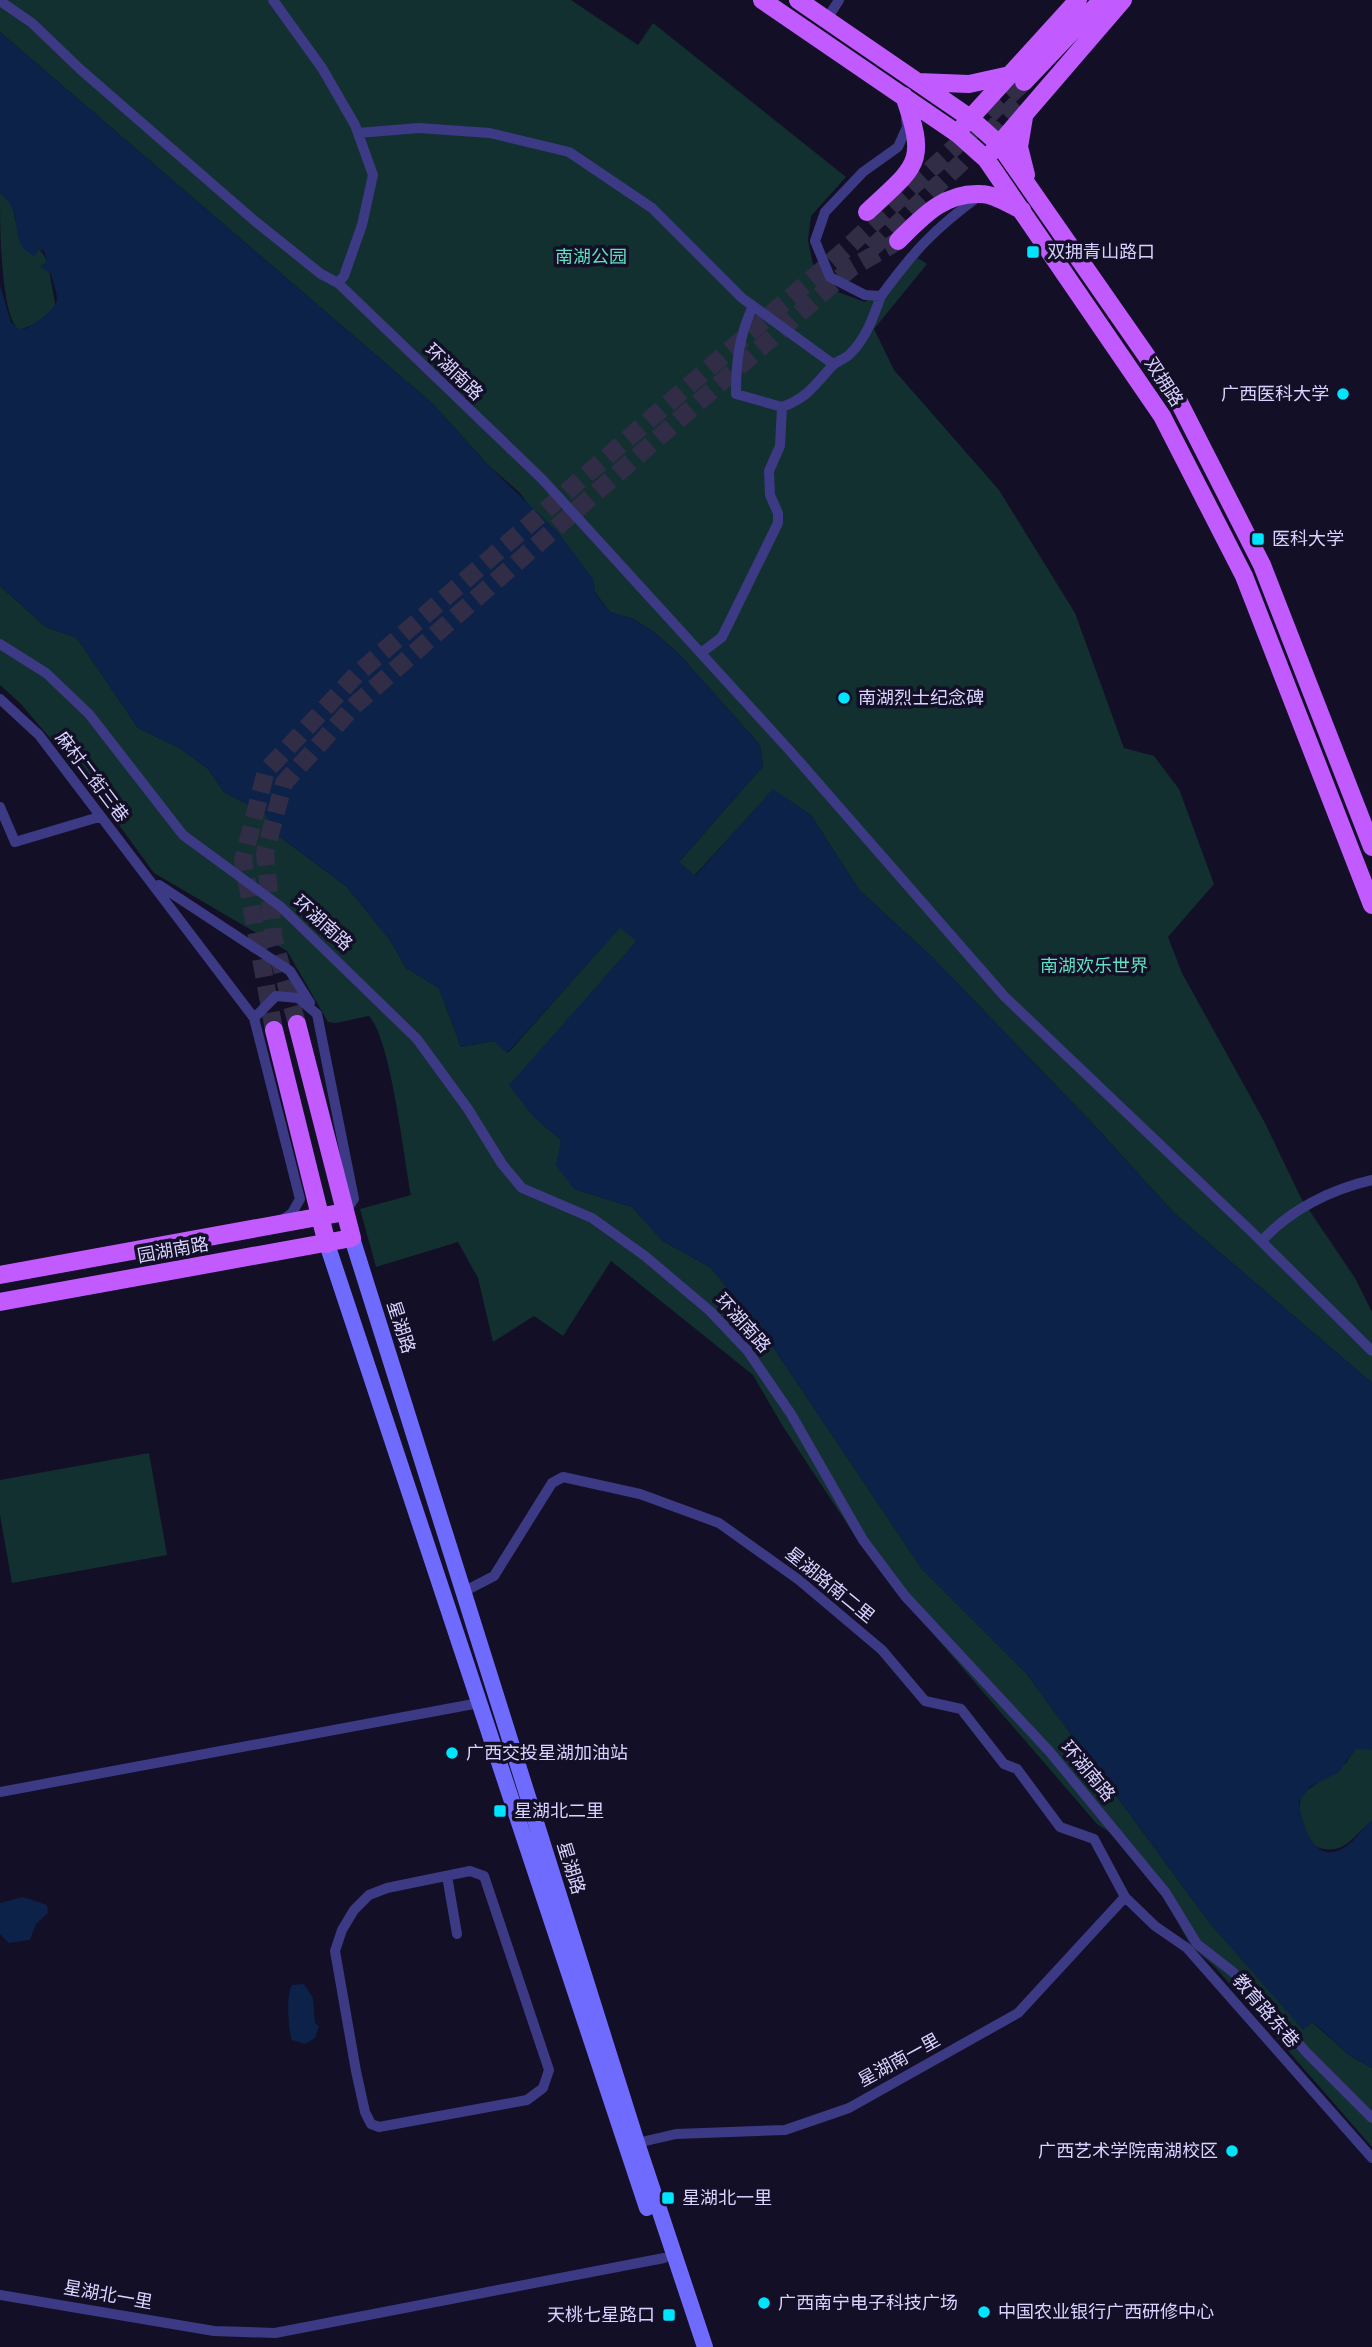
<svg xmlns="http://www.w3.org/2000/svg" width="1372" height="2347" viewBox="0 0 1372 2347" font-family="Rubik,'Noto Sans SC',sans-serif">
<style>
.green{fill:#12302f}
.water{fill:#0c2248}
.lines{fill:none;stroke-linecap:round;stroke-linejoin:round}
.primary-tunnel{stroke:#312d47;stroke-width:18;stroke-dasharray:18 9;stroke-linecap:butt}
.minor{stroke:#3d3a85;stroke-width:10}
.secondary{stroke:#6f6bff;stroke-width:16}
.primary{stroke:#c25bff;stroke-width:18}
.poi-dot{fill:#00e5ff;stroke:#130f26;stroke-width:2.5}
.labels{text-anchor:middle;stroke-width:7;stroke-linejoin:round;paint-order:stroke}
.poi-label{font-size:18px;fill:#d9d4ff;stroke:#130f26;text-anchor:start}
.park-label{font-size:18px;fill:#5fe0c0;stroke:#130f26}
.street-label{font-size:18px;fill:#d9d4ff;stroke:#130f26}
</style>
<rect width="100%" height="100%" fill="#130f26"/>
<path class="green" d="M0 0H571L638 45 653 23 846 177 811 216 808 240 813 264 830 289 865 302 918 258 927 264 874 329 894 370 999 490 1075 613 1124 748 1154 756 1179 789 1214 884 1168 937 1182 973 1265 1123 1301 1198 1355 1278 1372 1312V1383L1174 1213 1094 1125 932 957 859 890 811 815 773 790 694 876 679 862 763 766 760 745 679 654 654 632 633 619 610 612 519 492 488 465 433 404 0 32Z
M0 193C19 208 11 213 18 227 26 243 43 247 47 262L41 267 49 270 56 308 33 325 19 330C0 316 0 221 0 193Z
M0 586 46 627 77 638 138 728 181 749 208 769 224 792 265 813 280 837 347 887 390 940 406 968 439 988 461 1047 494 1041 508 1053 620 927 637 941 510 1085 533 1116 561 1140 574 1189 632 1207 663 1241 710 1267 759 1326 922 1569 1026 1673 1209 1922 1303 2029 1312 2022 1349 2055 1372 2068V2147L1215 1967 1190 1945 1163 1895 1118 1838 1097 1824 903 1599 855 1536 782 1425 753 1375 611 1261 563 1336 534 1316 493 1342 478 1278 458 1242 376 1267 360 1209 411 1195C404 1159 391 1039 369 1016L336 1023 328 1022 287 951 154 873 86 780 20 703 0 685Z
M149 1453 167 1555 12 1583 0 1515V1480Z
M1367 1747 1372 1750V1821C1353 1835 1345 1857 1317 1847 1301 1837 1296 1811 1302 1794L1346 1763 1355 1749Z"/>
<path class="water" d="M0 32 433 404 488 465 558 532 594 580 595 593 610 612 633 619 654 632 679 654 760 745 763 766 679 862 695 876 773 789 811 815 859 890 932 957 1094 1125 1174 1213 1372 1383V1750L1355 1749 1339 1772 1310 1787 1299 1802C1302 1825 1315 1870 1348 1845 1357 1838 1362 1828 1372 1821V2068L1349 2055 1313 2022 1303 2030 1209 1922 1026 1673 922 1569 759 1326 710 1267 663 1241 632 1207 574 1189 556 1165 561 1140 533 1116 509 1085 637 941 620 928 507 1053 494 1041 461 1047 439 988 406 968 390 940 347 887 280 837 264 813 224 792 208 769 181 749 138 728 77 638 46 627 0 586V285L11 322 19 329C28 329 32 326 39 320 62 302 59 304 51 274L40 266 47 262 44 251 39 250 34 256C4 241 29 216 0 193Z
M23 1897 47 1905 48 1913 36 1924 30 1940 9 1943 0 1934V1903Z
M304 1984 313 1998 315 2023 319 2026 315 2038 305 2044 292 2040C288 2030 286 1993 292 1985Z"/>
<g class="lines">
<path class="primary-tunnel" d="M871 249 962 162 1017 103
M297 1024 274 940 265 853 284 783 355 705 851 268 898 241
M274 1030 243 860 266 771 356 675 847 248 1024 82"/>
<path class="minor" d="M273 0 322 68 355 125 373 175 362 225 344 276 338 283
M0 1 32 23 81 70 256 222 321 274 338 283 542 479 791 752 1005 997 1255 1235 1372 1351
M827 19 839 0
M906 119 907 127 898 147 863 172 825 212 815 241 830 277 865 295 881 296C914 251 933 230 979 196
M358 133 419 128 490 133 569 152 652 208 742 298 833 364
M753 306C739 336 736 361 736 394L782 407
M0 644 46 673 89 714 183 835 281 907 417 1039 468 1109 502 1164 522 1188 592 1218 645 1256 710 1311 747 1350 791 1414 863 1540 905 1596 1049 1751 1166 1893 1197 1944 1233 1972 1308 2054 1372 2118
M701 653 722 637 778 523V513L770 495 769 471 780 446 782 407C807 398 815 385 832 366 837 361 845 359 850 354 867 337 873 317 881 296
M0 699 39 735 254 1018
M0 807 15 842 99 817
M159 885 290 971 310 1003
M282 1220 292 1213 300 1199 254 1018 276 996 298 998 317 1014 354 1199 345 1212
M1262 1241C1289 1210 1332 1189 1372 1180
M465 1591 494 1576 552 1483 563 1477 640 1494 719 1523 799 1580 882 1650 925 1701 961 1709 1004 1764 1017 1769 1060 1827 1094 1839 1125 1897 1155 1926 1187 1948 1372 2158
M0 1792 479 1703
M470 1871 484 1876 549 2070 543 2088 527 2100 379 2127 371 2124 365 2112 356 2071 335 1951 342 1930 354 1910 369 1895 387 1888Z
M447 1876 457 1934
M637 2143 676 2134 785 2130 849 2108 1018 2013 1125 1897
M0 2295 214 2331 275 2333 664 2258"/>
<path class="secondary" d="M352 1238 637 2143 705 2347
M327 1244 647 2208"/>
<path class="primary" d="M762 0 958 134 986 159 1162 416 1244 576 1372 905
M798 0 970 118 999 144 1180 404 1262 565 1372 847
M918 82 969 84 1010 75
M1024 82 1102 0
M1024 117 1019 147 1026 175
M964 125 1078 0
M993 151 1123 0
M867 212C917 165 928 164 904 96
M898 241C922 217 944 192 981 194 994 194 1010 205 1022 210
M274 1030 327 1244
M0 1275 345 1212
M0 1302 352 1238 297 1024"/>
</g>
<g class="poi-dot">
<rect x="1026" y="245" width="14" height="14" rx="3.5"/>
<circle cx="1343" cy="394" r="7"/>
<rect x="1251" y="532" width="14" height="14" rx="3.5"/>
<circle cx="844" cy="698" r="7"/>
<circle cx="452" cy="1753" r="7"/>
<rect x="493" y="1804" width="14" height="14" rx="3.5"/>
<circle cx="1232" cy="2151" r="7"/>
<rect x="661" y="2191" width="14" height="14" rx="3.5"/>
<circle cx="764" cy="2303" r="7"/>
<circle cx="984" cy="2312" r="7"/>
<rect x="662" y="2308" width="14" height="14" rx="3.5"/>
</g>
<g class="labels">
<g class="poi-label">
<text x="1047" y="258">双拥青山路口</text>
<text x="1329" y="400" text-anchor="end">广西医科大学</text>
<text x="1272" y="545">医科大学</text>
<text x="858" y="704">南湖烈士纪念碑</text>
<text x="466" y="1759">广西交投星湖加油站</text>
<text x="514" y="1817">星湖北二里</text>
<text x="1218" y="2157" text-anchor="end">广西艺术学院南湖校区</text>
<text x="682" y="2204">星湖北一里</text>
<text x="778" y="2309">广西南宁电子科技广场</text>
<text x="998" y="2318">中国农业银行广西研修中心</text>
<text x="655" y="2321" text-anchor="end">天桃七星路口</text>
</g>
<g class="park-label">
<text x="591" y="263">南湖公园</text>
<text x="1094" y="972">南湖欢乐世界</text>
</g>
<g class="street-label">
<text transform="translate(454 372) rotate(44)" y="6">环湖南路</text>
<text transform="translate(1164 382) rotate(57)" y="6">双拥路</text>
<text transform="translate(92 777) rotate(53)" y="6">麻村二街三巷</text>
<text transform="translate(323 923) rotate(42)" y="6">环湖南路</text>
<text transform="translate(173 1250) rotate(-10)" y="6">园湖南路</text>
<text transform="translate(743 1323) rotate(48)" y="6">环湖南路</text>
<text transform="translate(401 1327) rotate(72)" y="6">星湖路</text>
<text transform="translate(830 1585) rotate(39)" y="6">星湖路南二里</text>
<text transform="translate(1088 1771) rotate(50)" y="6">环湖南路</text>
<text transform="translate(571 1868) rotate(73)" y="6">星湖路</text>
<text transform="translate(1266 2011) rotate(49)" y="6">教育路东巷</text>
<text transform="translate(899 2060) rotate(-29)" y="6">星湖南一里</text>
<text transform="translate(108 2295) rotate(10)" y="6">星湖北一里</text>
</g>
</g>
</svg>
